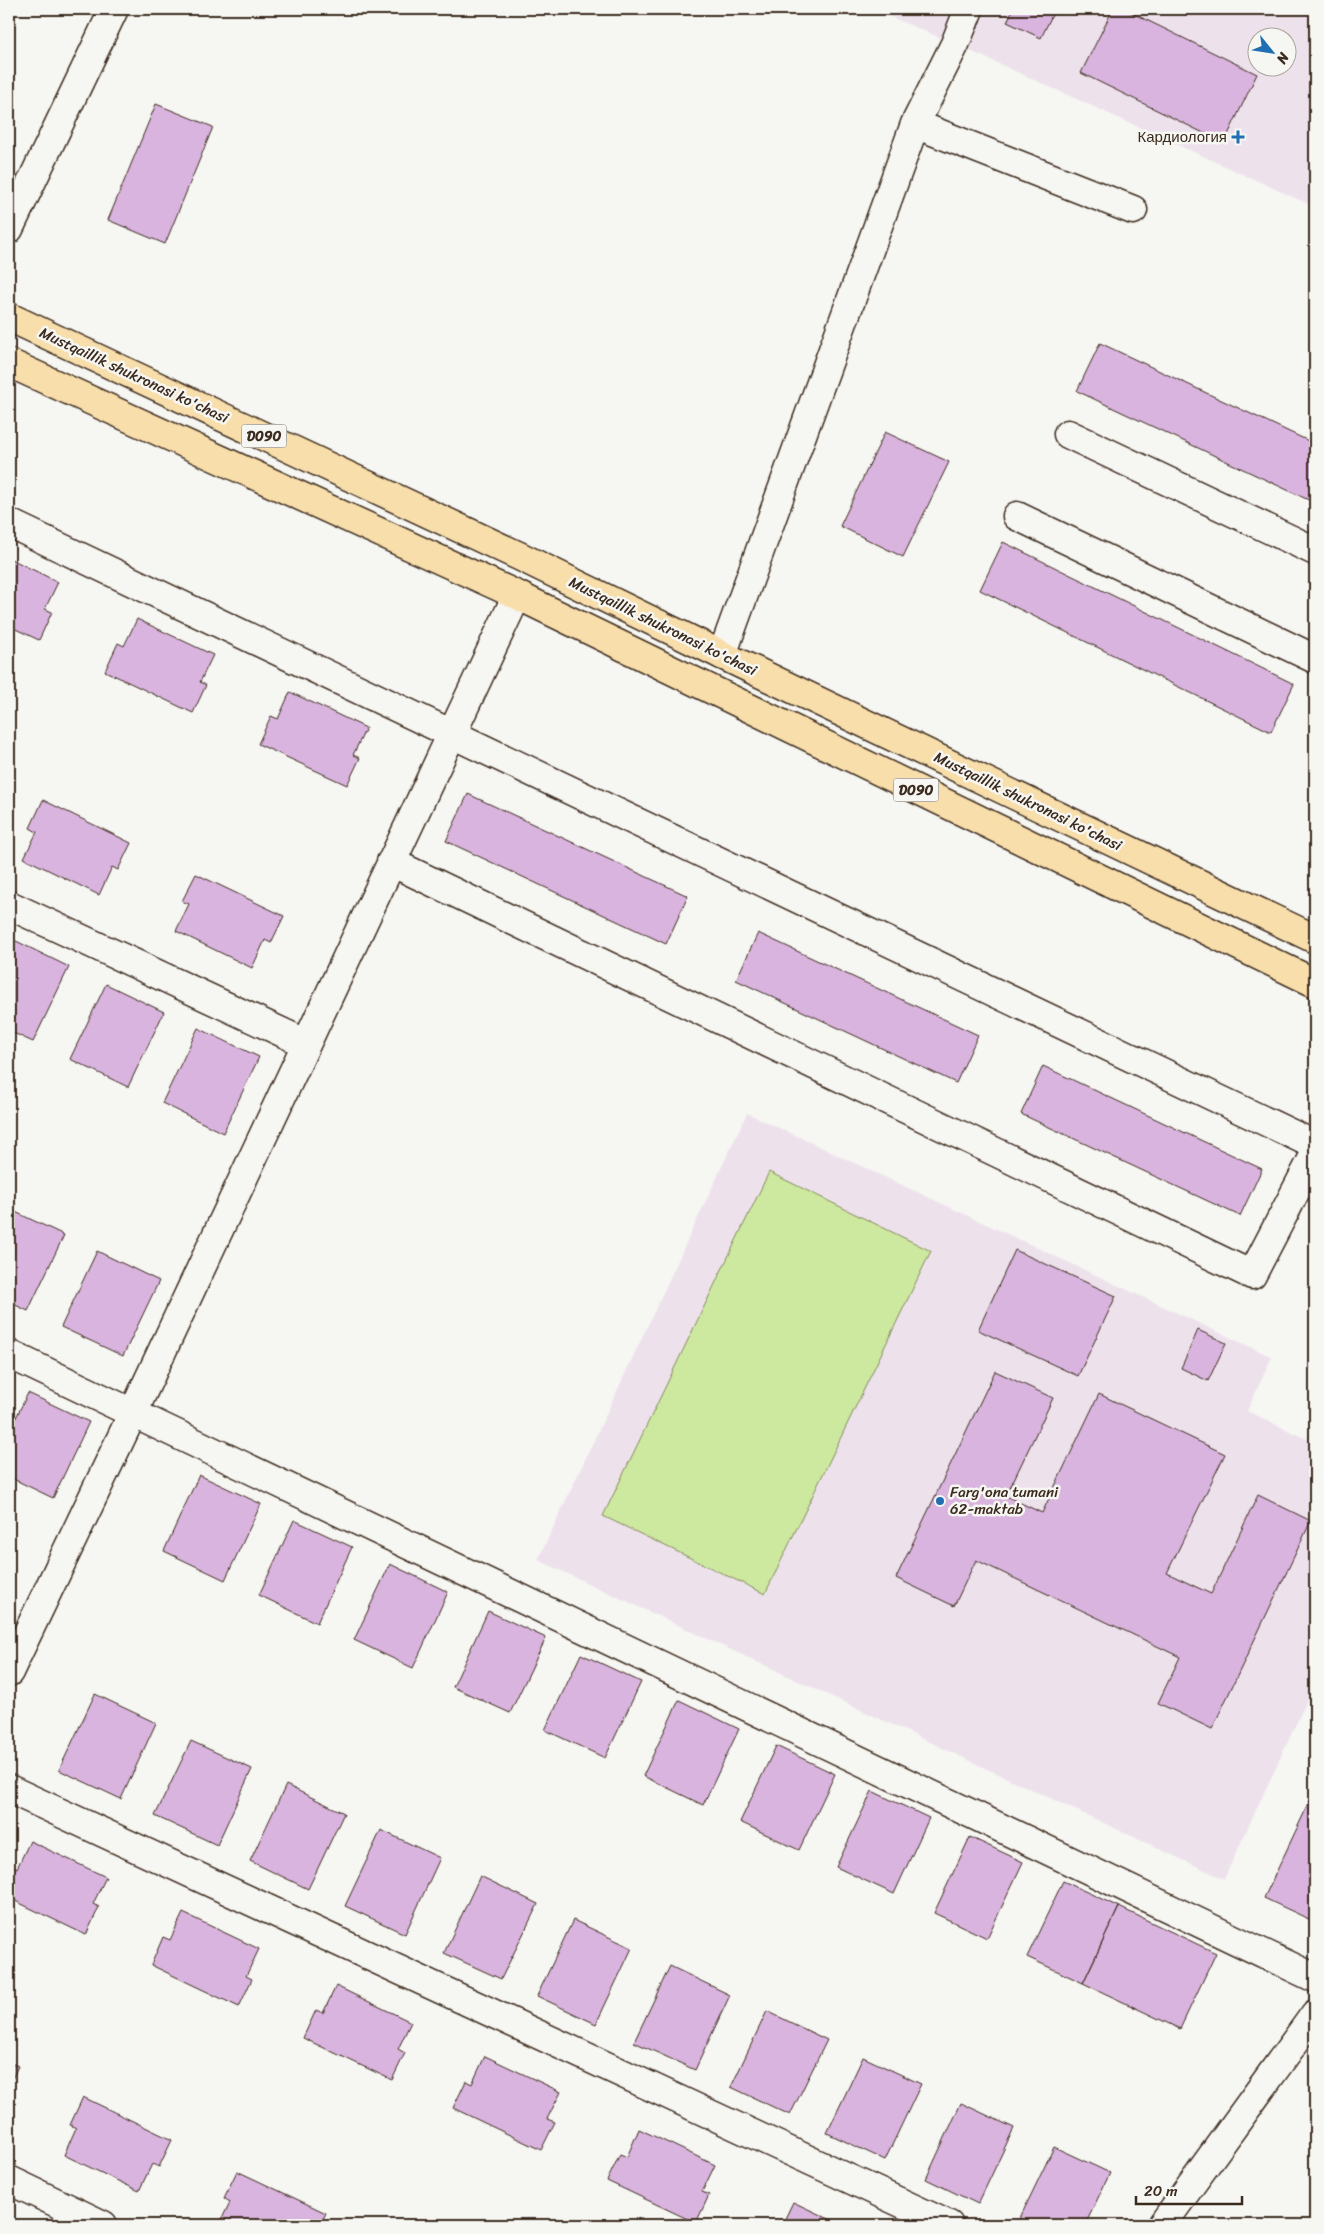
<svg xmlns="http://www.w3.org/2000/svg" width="1324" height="2234" viewBox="0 0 1324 2234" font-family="Sriracha,sans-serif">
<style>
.built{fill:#ede2ec;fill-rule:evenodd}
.pitch{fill:#cde89f;stroke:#84895e}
.building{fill:#d9b4de;stroke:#3b2a1e}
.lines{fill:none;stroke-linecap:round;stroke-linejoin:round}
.minor-casing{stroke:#3b2a1e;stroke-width:31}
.major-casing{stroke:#3b2a1e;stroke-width:31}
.minor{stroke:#f6f6f2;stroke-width:28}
.major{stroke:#f8deab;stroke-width:28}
.poi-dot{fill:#1f6fb2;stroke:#f6f6f2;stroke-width:2}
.labels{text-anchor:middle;stroke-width:5;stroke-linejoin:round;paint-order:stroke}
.shield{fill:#f6f6f2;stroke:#73675e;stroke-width:1}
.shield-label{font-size:14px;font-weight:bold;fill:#3b2a1e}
.poi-label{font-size:15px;fill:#3b2a1e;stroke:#f6f6f2;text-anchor:end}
.street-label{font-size:15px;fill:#3b2a1e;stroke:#f6f6f2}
</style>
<rect width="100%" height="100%" fill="#f6f6f2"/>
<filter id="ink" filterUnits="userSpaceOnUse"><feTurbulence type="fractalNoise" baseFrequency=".02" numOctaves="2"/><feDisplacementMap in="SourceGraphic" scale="10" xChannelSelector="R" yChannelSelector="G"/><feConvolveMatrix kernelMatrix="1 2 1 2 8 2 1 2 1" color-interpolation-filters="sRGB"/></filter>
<g filter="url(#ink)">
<path class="built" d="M872 9H1315V207L955 44ZM1256 38H1286V68H1256Z
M747 1113 1272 1357 1247 1411 1315 1443V1683L1224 1879 538 1560Z"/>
<path class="pitch" d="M769 1172 931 1251 765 1594 603 1516Z"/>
<path class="building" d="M1013 9H1055L1041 38 1007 22Z
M1113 9H1124L1257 74 1224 143 1081 73Z
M156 104 213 127 165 244 108 220Z
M1100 343 1315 444V503L1077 391Z
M885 432 949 462 903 557 840 526Z
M1003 542 1294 684 1271 732 980 590Z
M9 558 58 582 45 609 52 612 39 640 9 626Z
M137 619 213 655 200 682 206 685 193 713 105 671 118 643 124 646Z
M290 692 366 728 353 755 360 758 347 785 258 744 271 716 278 719Z
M468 794 688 896 666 944 446 841Z
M43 800 131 843 118 870 112 867 99 895 24 858 37 832 30 828Z
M196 874 284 916 271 943 265 940 252 968 176 931 189 904 182 901Z
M758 933 978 1035 956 1083 736 980Z
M10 938 69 967 33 1042 9 1031V942Z
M106 984 164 1012 128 1087 70 1059Z
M198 1028 259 1057 223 1133 162 1103Z
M1043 1066 1262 1169 1240 1216 1021 1114Z
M9 1209 64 1235 28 1311 9 1302Z
M1015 1250 1116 1296 1078 1376 978 1330Z
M97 1251 159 1281 123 1356 61 1327Z
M1198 1330 1226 1343 1208 1381 1181 1368Z
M995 1371 1053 1398 1006 1496 1042 1513 1099 1394 1225 1454 1167 1573 1211 1594 1258 1495 1311 1521 1212 1729 1158 1703 1180 1657 976 1560 954 1606 896 1578Z
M28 1393 89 1422 53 1498 9 1477V1432Z
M199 1475 261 1504 225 1580 164 1551Z
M294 1520 352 1547 317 1623 259 1595Z
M390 1564 448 1592 413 1668 354 1640Z
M488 1611 546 1638 510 1713 453 1687Z
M581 1654 641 1682 605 1758 545 1730Z
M95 1694 156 1723 121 1799 59 1770Z
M679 1700 739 1729 703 1805 643 1776Z
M191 1741 252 1769 217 1845 155 1816Z
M776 1746 835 1774 799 1850 740 1822Z
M286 1785 344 1813 308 1889 250 1861Z
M1315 1790V1922L1264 1898Z
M872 1791 929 1818 894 1894 836 1867Z
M381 1830 440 1858 405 1934 345 1906Z
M970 1837 1023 1862 987 1938 934 1913Z
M30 1841 106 1877 93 1904 99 1907 86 1935 9 1898V1869L11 1865 17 1868Z
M480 1876 538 1904 501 1979 444 1953Z
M1063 1881 1119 1907 1083 1983 1027 1957Z
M1119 1907 1216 1953 1180 2029 1083 1983Z
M183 1913 259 1949 246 1976 252 1979 239 2007 151 1965 163 1937 170 1940Z
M573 1920 632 1948 596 2024 537 1996Z
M670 1966 730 1995 695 2070 634 2042Z
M336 1986 411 2022 398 2049 405 2053 392 2080 303 2038 316 2010 323 2013Z
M767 2011 827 2040 790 2115 731 2087Z
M485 2056 561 2092 547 2119 555 2122 541 2150 453 2108 466 2081 472 2084Z
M863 2057 921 2084 885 2160 827 2133Z
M9 2062 18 2066 9 2086Z
M83 2097 172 2140 159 2167 152 2164 139 2191 64 2155 76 2128 70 2125Z
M961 2103 1014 2128 978 2204 926 2179Z
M639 2129 715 2165 702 2192 709 2195 696 2223 607 2181 620 2154 627 2157Z
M1054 2147 1110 2173 1085 2225H1025L1018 2222Z
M237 2171 326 2213 320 2225H219L230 2202 224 2198Z
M793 2202 842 2225H782Z"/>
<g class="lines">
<defs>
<path id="minor" d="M915 124 1133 210
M9 229 114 9
M1068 434 1315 551
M1017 516 1315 659
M9 523 1315 1145
M722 655 915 124 955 44 969 9
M391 862 1252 1275 1315 1154
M9 905 305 1043
M9 1354 1315 1978
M9 1672 133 1413 517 595
M9 1789 949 2225
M9 2180 103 2225
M1162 2225 1315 2014"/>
<path id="major" d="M9 317 519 556 722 655 1315 939
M9 363 517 595 1315 983"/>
</defs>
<use href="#minor" class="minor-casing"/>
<use href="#major" class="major-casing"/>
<use href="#minor" class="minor"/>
<use href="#major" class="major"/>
</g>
</g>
<g class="poi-dot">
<path d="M1235.5 129.5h5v5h5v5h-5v5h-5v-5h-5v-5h5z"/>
<circle cx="940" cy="1501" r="5"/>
</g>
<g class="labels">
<g class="shield">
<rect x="241.5" y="424.5" width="45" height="23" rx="4"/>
<rect x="893.5" y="778.5" width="45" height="23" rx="4"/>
</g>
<g class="shield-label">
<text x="264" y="441">D090</text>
<text x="916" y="795">D090</text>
</g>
<g class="poi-label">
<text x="1227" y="142">Кардиология</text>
<text x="950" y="1497" text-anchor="start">Farg'ona tumani<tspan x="950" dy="17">62-maktab</tspan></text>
</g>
<g class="street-label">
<text transform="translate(134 375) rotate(25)" y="5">Mustqaillik shukronasi ko'chasi</text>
<text transform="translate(663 626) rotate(26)" y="5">Mustqaillik shukronasi ko'chasi</text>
<text transform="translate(1028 801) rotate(26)" y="5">Mustqaillik shukronasi ko'chasi</text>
</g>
</g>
<rect width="1324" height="2234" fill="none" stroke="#f6f6f2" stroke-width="30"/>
<rect x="15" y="15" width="1294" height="2204" fill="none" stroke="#3b2a1e" stroke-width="2" filter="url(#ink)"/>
<g transform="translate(1272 52) rotate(120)"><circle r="24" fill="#f6f6f2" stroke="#aba49d"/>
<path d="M0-4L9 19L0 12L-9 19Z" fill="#1f6fb2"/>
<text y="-8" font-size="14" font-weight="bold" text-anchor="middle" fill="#3b2a1e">N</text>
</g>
<path d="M1136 2196v8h106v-8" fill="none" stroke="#3b2a1e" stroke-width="2.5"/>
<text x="1144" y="2196" font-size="15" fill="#3b2a1e" stroke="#f6f6f2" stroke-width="4" paint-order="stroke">20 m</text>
</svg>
